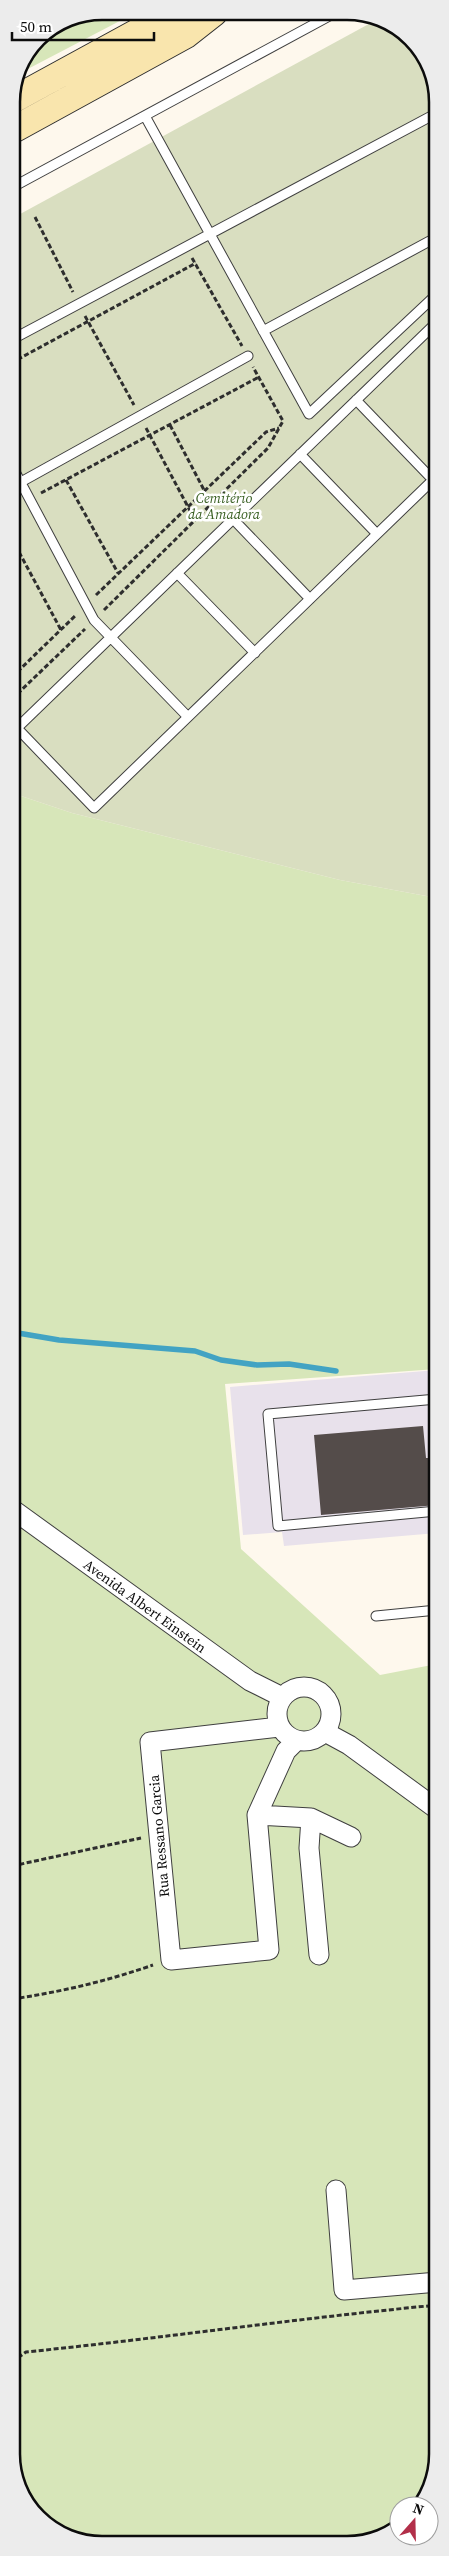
<svg xmlns="http://www.w3.org/2000/svg" width="449" height="2556" viewBox="0 0 449 2556" font-family="'Source Serif 4',serif">
<style>
.industrial{fill:#e8e1eb}
.green{fill:#d7e6b9}
.cemetery{fill:#d9dec0}
.lines{fill:none;stroke-linecap:round;stroke-linejoin:round}
.stream{stroke:#42a3c3;stroke-width:5.5}
.building{fill:#544c4a}
.lane-casing{stroke:#3f3f3f;stroke-width:11}
.street-casing{stroke:#3f3f3f;stroke-width:21}
.secondary-casing{stroke:#2e2e2e;stroke-width:28}
.path{stroke:#2e2e2e;stroke-width:3;stroke-dasharray:5 2.5;stroke-linecap:butt}
.lane{stroke:#fff;stroke-width:9}
.street{stroke:#fff;stroke-width:19}
.secondary{stroke:#f9e5ad;stroke-width:26}
.labels{text-anchor:middle;stroke-width:5;stroke-linejoin:round;paint-order:stroke}
.park-label{font-size:14px;font-style:italic;fill:#385f22;stroke:#fff}
.street-label{font-size:14px;fill:#0c0c0c;stroke:#fff}
.rim{fill:none;stroke:#0c0c0c;stroke-width:2.5}
</style>
<rect width="100%" height="100%" fill="#fef8ed"/>
<path class="industrial" d="M437 1370V1533L284 1546 282 1532 243 1535 230 1387Z"/>
<path class="green" d="M102 11 137 12 22 72 38 38 67 18Z
M12 793 72 813 340 880 437 898V1369L225 1384 241 1549 380 1675 437 1664 438 2454 418 2506H399V2523L359 2544 84 2543 34 2514 12 2466Z"/>
<path class="cemetery" d="M378 19 415 42 437 90V898L340 880 72 813 12 793 11 219Z"/>
<g class="lines">
<path class="stream" d="M12 1332 59 1340 195 1351 221 1360 257 1365 289 1364 336 1371"/>
</g>
<path class="building" d="M423 1426 426 1458H433L437 1505 321 1515 314 1435Z"/>
<g class="lines">
<defs>
<path id="lane" d="M145 116 309 414 437 294
M11 188 333 14
M437 322 17 728 94 808 437 476
M263 331 437 237
M11 340 437 113
M356 400 433 480
M300 454 377 534
M12 466 94 620 188 717
M12 487 248 356
M233 519 310 599
M177 573 255 653
M437 1399 268 1414 278 1526 437 1511
M376 1616 437 1610"/>
<path id="street" d="M12 1509 250 1681 282 1697
M277 1714a27 27 0 1 1 54 0a27 27 0 1 1-54 0Z
M279 1727 150 1742 171 1960 269 1950 257 1815 286 1751 296 1741
M325 1732 349 1745 438 1810
M257 1815 311 1818 351 1837
M311 1818 309 1848 319 1955
M336 2190 344 2290 438 2282"/>
<path id="secondary" d="M11 101 174 12
M11 131 186 35 214 13"/>
</defs>
<use href="#lane" class="lane-casing"/>
<use href="#street" class="street-casing"/>
<use href="#secondary" class="secondary-casing"/>
<path class="path" d="M35 217 73 292
M192 258 242 346
M85 316 134 405
M11 363 196 263
M170 425 204 490
M146 428 195 520
M66 480 118 573
M41 493 259 377
M12 539 61 630
M96 595 266 432 279 428
M104 610 268 448 283 421 253 367
M12 677 76 615
M12 699 85 629
M12 1866 141 1838
M12 1999C61 1992 107 1981 153 1965
M12 2362 26 2352C163 2338 300 2318 438 2305"/>
<use href="#lane" class="lane"/>
<use href="#street" class="street"/>
<use href="#secondary" class="secondary"/>
</g>
<g class="labels">
<g class="park-label">
<text x="224" y="503">Cemitério<tspan x="224" dy="16">da Amadora</tspan></text>
</g>
<g class="street-label">
<text transform="translate(145 1606) rotate(36)" y="5">Avenida Albert Einstein</text>
<text transform="translate(159 1836) rotate(-95)" y="5">Rua Ressano Garcia</text>
</g>
</g>
<path d="M0 0H449V2556H0ZM102 20H347A82 82 0 0 1 429 102V2454A82 82 0 0 1 347 2536H102A82 82 0 0 1 20 2454V102A82 82 0 0 1 102 20Z" fill="#ececec" fill-rule="evenodd"/>
<path class="rim" d="M102 20H347A82 82 0 0 1 429 102V2454A82 82 0 0 1 347 2536H102A82 82 0 0 1 20 2454V102A82 82 0 0 1 102 20Z"/>
<g transform="translate(414 2521) rotate(20)"><circle r="24" fill="#ffffff" stroke="#9e9e9e"/>
<path d="M0-4L9 19L0 12L-9 19Z" fill="#b22f49"/>
<text y="-8" font-size="14" font-weight="bold" text-anchor="middle" fill="#0c0c0c">N</text>
</g>
<path d="M12 32v8h142v-8" fill="none" stroke="#0c0c0c" stroke-width="2.5"/>
<text x="20" y="32" font-size="15" fill="#0c0c0c" stroke="#ffffff" stroke-width="4" paint-order="stroke">50 m</text>
</svg>
